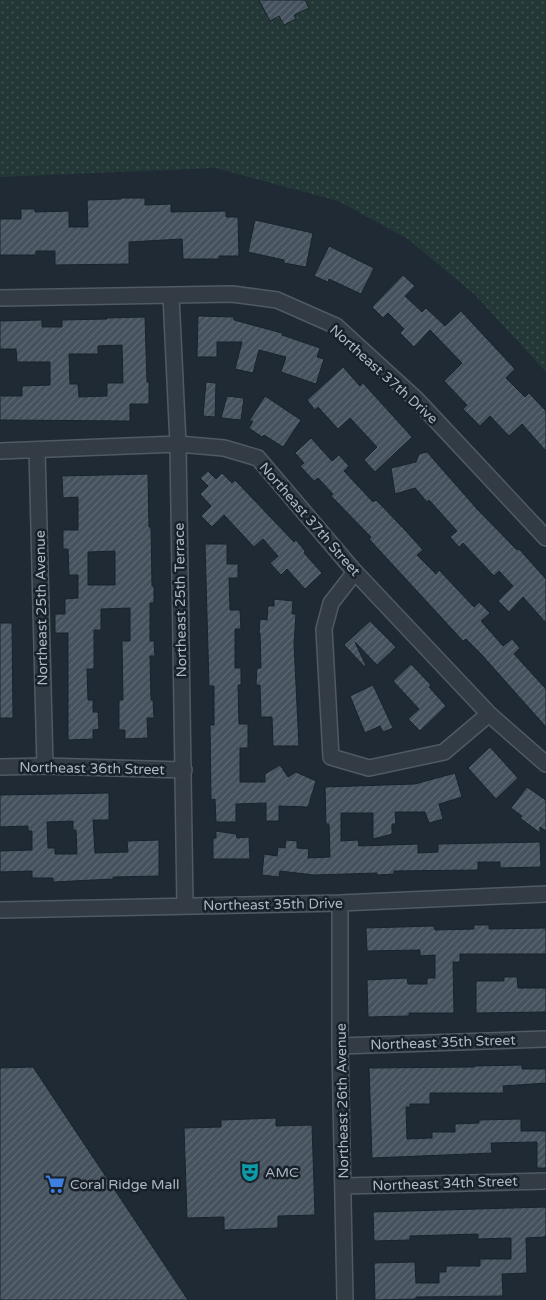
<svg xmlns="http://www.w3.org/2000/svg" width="546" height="1300" viewBox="0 0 546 1300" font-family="'Varela Round',sans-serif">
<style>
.grass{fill:url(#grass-dots)}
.building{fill:url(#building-hatch);stroke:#1a232b;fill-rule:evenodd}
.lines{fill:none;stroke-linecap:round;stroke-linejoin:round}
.street-casing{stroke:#505a63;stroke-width:18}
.street{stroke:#333c45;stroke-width:15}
.labels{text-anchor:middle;stroke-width:5;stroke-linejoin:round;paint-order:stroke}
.street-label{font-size:14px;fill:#acb7c2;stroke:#182129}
.poi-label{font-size:14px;fill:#acb7c2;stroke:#182129;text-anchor:start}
</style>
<defs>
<pattern id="grass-dots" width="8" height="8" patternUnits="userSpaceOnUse" patternTransform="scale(1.25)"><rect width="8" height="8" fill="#223736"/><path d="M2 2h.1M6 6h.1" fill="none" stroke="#3f5251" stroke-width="1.8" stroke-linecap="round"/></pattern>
<pattern id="building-hatch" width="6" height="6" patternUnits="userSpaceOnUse" patternTransform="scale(1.25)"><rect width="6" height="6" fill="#45525e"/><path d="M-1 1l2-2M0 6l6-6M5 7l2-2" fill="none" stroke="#5d6973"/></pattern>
</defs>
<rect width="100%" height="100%" fill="#1f2a34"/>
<path class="grass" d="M0 0H546V372L475 295 408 239 338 201 215 168 0 177Z"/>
<path class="building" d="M259 0H305L309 8 294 15 296 19 284 25 279 16 270 21Z
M121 198H145V205L171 204V212L226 211V217H238L239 256H219V259H183L182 239 129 242V264L55 265V251H36V255H0V219H21V209H35V212L69 211V227H88L87 200 121 199Z
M255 220 313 233 306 267 284 263V260L248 252Z
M329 246 374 268 361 294 329 279 328 282 314 276Z
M403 275 415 286 405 296 422 312 426 308 445 326 461 311 515 369 506 378 525 397 529 393 546 411V451L522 424 509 436 490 416 480 426 463 409 467 405 444 381 462 363 430 330 414 347 400 333 404 329 388 313 383 318 372 307Z
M198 316 234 317V320L282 333V335L320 348 317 357 324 359 316 384 281 372 286 357 259 350 253 373 235 369 242 342H217V357H197Z
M145 317 147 382H149V404H130V421L0 420V396H22V386L50 385V362H17L16 349H0V321L42 320V327H62V320L107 319V318ZM122 345 123 383H107V396L79 397 78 384H70L69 354H98V346Z
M343 367 360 386 363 383 412 437 375 472 364 460 377 447 350 418 338 429 318 407 315 410 307 400Z
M206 382 216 383 215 417 203 416Z
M227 396 244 398 241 420 221 418Z
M265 396 301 420 283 447 264 435 262 437 249 428 253 421H249Z
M311 438 332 461 339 455 349 466 344 471 373 502 376 500 405 530 423 550 417 555 436 574 439 570 474 607 479 602 490 613 481 621 503 646 512 639 520 648 514 654 546 689V727L481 654 466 639 463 641 369 539 371 537 331 496 333 494 318 478 314 481 300 466 304 463 295 453Z
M427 452 477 509 517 550 519 549 546 579V623L523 597 509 612 498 601 513 586 499 571 494 576 463 543 459 547 450 537 457 531 429 500 427 502 415 488 395 494 391 468 416 462 419 454Z
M208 471 216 479 222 473 232 483 235 480 294 542 296 540 305 551 304 553 322 573 305 589 287 569 281 575 270 563 278 556 263 539 254 547 224 515 212 527 201 516 211 506 200 494 208 486 200 478Z
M148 474 149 527H151L152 586H154V603H150V641H154L155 656H150L151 700H153L154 718H147L148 738 125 739V730H119V700H123L122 641H130V608L101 609V630H94V669H87L88 700H93V712H98L99 729 93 730V739L68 740V633H55V614H65V599L78 598V575H69L68 549H63V530H78V497L63 498 62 476ZM115 551V585H88V552Z
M205 544H227V564H238V578H229L230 610H240L241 629H235V668H241V685H238L239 724H248V748H240V782H265V774L280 765 288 777 296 772 316 781 308 807 279 806V821H266V803L236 804V822H216L215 799 211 800 210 725H214V686H209Z
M274 599 293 601 292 614H296L294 644 299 746H273L272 717H261L260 685H256L257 668H261L260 633H259L260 619 267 620 268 606H274Z
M370 621 396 647 377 665 355 642 366 666 365 667 344 645Z
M0 623H12L13 718H0Z
M411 664 431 685 429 687 446 706 420 731 408 719 419 709 393 681Z
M373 685 393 728 383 732 380 726 365 733 350 696Z
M490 747 518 778 496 799 468 768Z
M455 773 462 797 439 804 443 819 429 823 425 812H395L396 824H392V834L373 839V813H341V841L358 840 359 846 418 844V853L438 852V844L540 842 541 867 500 868V862H478V870L394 871V874L377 875V873L314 875 280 871 279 877 262 875 264 854 277 856 278 847 285 848 286 840 297 841V848L309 849 308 858 330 857 329 824H326L325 787 415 784Z
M527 787 546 800V831L540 827V833L520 818 522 816 511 808Z
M109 793V820H93L95 853 128 852 127 841 159 840V876L113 877V879L53 882V878H32V871L0 872V851L32 850V831H28V826L0 827V795ZM73 821V830H76L77 854H55V848H48L47 822Z
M216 831 236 834 237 838 249 837 250 859H213V838H216Z
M474 925H489V929L546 928V954H460V962H453L454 1013H409V1016L368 1017 367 980 407 978 408 984H427V978H435V955L420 956V950L367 951 366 928 434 926 435 930 474 929Z
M504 977H517L518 988H546V1012L476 1013V981H504Z
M522 1065V1069H546V1083L503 1086 504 1093H430V1104H410V1107H406L407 1139 432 1138V1132H455V1124L479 1123V1120L521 1119V1131H546V1168H537V1142L491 1143 492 1153 372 1158 369 1068 474 1067V1066Z
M33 1067 188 1300H0V1068Z
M276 1118V1126L312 1125 315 1215 278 1216V1228L224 1230V1217L187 1218 184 1128 221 1127V1120Z
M546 1207V1235L544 1237 526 1238 527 1273 502 1274 503 1296 416 1297V1299L375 1300 374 1263 415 1262 416 1283H439V1272H446V1266H480V1259H511V1238L478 1239V1234L410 1236V1240L374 1241 373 1212Z"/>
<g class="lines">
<defs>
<path id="street" d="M171 295 178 444 185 906
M0 298 232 294 277 300 336 326 417 400 546 538
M37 450 45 766
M0 451 178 444 224 448 258 458 355 572 489 714 546 764
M355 572 331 603 324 629 331 757 369 768 444 752 489 714
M0 767 45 766 184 770
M340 903V1046L345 1300
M0 910 340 903 546 894
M340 1046 546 1039
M343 1186 546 1181"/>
</defs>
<use href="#street" class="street-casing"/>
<use href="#street" class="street"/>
</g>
<defs>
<symbol id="theatre-bare" viewBox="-9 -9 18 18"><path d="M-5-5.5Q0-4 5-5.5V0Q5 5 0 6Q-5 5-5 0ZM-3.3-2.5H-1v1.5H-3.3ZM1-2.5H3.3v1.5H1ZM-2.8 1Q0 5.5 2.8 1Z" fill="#0f9aa8" stroke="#182129" stroke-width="2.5" paint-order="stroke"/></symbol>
<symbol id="supermarket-bare" viewBox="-9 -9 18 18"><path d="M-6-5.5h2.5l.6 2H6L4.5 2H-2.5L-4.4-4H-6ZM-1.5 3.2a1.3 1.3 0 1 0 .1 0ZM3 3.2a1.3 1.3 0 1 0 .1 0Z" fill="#3f7fe0" stroke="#182129" stroke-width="2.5" paint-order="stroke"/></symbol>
</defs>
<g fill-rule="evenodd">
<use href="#theatre-bare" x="236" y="1158" width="28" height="28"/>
<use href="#supermarket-bare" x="41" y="1170" width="28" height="28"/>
</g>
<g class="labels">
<g class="street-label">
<text transform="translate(384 374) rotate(42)" y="5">Northeast 37th Drive</text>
<text transform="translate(310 519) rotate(49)" y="5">Northeast 37th Street</text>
<text transform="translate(180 600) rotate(-91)" y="5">Northeast 25th Terrace</text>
<text transform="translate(41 608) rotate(-91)" y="5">Northeast 25th Avenue</text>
<text transform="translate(92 768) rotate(1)" y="5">Northeast 36th Street</text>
<text transform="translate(273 904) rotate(-1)" y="5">Northeast 35th Drive</text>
<text transform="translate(443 1042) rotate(-2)" y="5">Northeast 35th Street</text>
<text transform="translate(342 1101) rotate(-91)" y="5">Northeast 26th Avenue</text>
<text transform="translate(445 1183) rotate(-2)" y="5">Northeast 34th Street</text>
</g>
<g class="poi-label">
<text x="265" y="1177">AMC</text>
<text x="70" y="1189">Coral Ridge Mall</text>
</g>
</g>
</svg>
